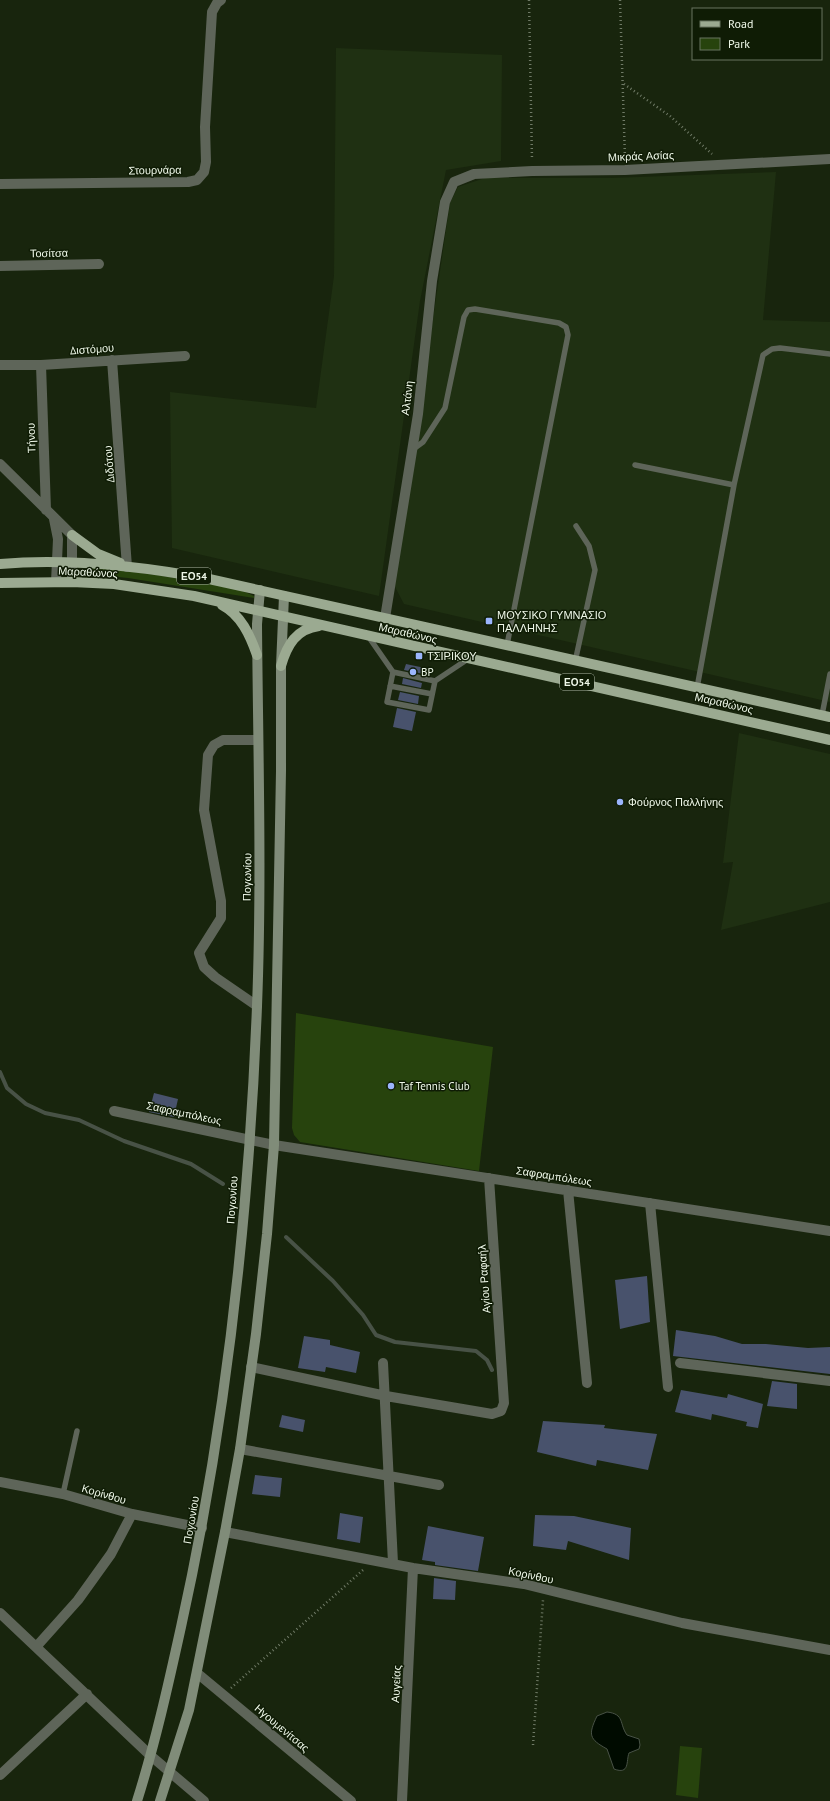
<svg xmlns="http://www.w3.org/2000/svg" width="830" height="1801" viewBox="0 0 830 1801" font-family="'PT Sans',sans-serif">
<style>
.built{fill:#1f3012}
.green{fill:#27430d}
.water{fill:#000b00;stroke:#485246}
.lines{fill:none;stroke-linecap:round;stroke-linejoin:round}
.stream{stroke:#485246;stroke-width:4}
.building{fill:#48526c}
.path{stroke:#707b67;stroke-width:2.5;stroke-dasharray:1 3;stroke-linecap:butt}
.lane{stroke:#5e6559;stroke-width:5.5}
.street{stroke:#5e6559;stroke-width:10}
.secondary{stroke:#808c79;stroke-width:10}
.primary{stroke:#9baa91;stroke-width:10}
.poi-dot{fill:#9bb5fd;stroke:#0f1c05;stroke-width:1.5}
.labels{text-anchor:middle;stroke-width:3;stroke-linejoin:round;paint-order:stroke}
.shield{fill:#0f1c05;stroke:#acb6a5;stroke-width:1}
.shield-label{font-size:10px;font-weight:bold;fill:#eff8e9}
.street-label{font-size:11px;fill:#eff8e9;stroke:#0f1c05}
.poi-label{font-size:11px;fill:#eff8e9;stroke:#0f1c05;text-anchor:start}
</style>
<rect width="100%" height="100%" fill="#18250d"/>
<path class="built" d="M336 48 502 55 501 161 446 170 420 301 379 596 172 548 170 392 316 408 334 276Z
M776 172 763 320 830 322V702L404 604 394 585 450 203 458 187 485 178H611Z
M739 733 830 754V902L721 930 733 862 723 863Z"/>
<path class="green" d="M90 568C126 570 161 575 197 582 217 585 237 587 254 596V598L128 578 89 574Z
M296 1013 493 1047 479 1171 300 1142 294 1135 292 1128Z
M680 1746 702 1748 698 1798 676 1795Z"/>
<path class="water" d="M607 1712C625 1714 619 1724 627 1735L639 1739 640 1745 639 1749 629 1753C626 1761 630 1775 614 1769L607 1749C589 1739 588 1735 597 1716Z"/>
<g class="lines">
<path class="stream" d="M0 1072 7 1088 26 1104 45 1113 79 1120 124 1141 191 1164 223 1184
M286 1237 333 1281 363 1315 376 1335 395 1342 476 1351 487 1360 492 1370"/>
</g>
<path class="building" d="M406 664 425 668 424 674 404 670Z
M403 678 422 683 421 688 402 684Z
M400 692 419 696 418 704 398 700Z
M397 708 416 712 412 731 393 727Z
M154 1093 178 1099 174 1117 149 1112Z
M647 1276 650 1322 620 1329 615 1280Z
M676 1330 715 1336 742 1344H766L808 1348 830 1347V1374L673 1356Z
M304 1336 330 1340V1345L360 1352 356 1373 326 1367 325 1372 298 1368Z
M772 1381 797 1384V1409L767 1406Z
M681 1390 727 1398 728 1394 763 1404 758 1428 746 1426 747 1422 712 1414 711 1420 675 1412Z
M282 1415 305 1420 303 1432 279 1427Z
M543 1421 605 1425 604 1428 657 1434 648 1470 597 1460 596 1466 537 1452Z
M255 1475 282 1478 280 1497 252 1494Z
M340 1513 363 1517 360 1543 337 1539Z
M535 1515 574 1516 631 1528 629 1560 568 1541 566 1550 533 1546Z
M428 1526 484 1537 478 1571 435 1565V1562L422 1560Z
M434 1578 456 1581 455 1600 433 1599Z"/>
<g class="lines">
<path class="path" d="M529 0 532 160
M620 0 625 159
M624 84 670 116 712 154
M231 1688 363 1570
M533 1745 543 1600"/>
<path class="lane" d="M412 450 423 442 445 408 464 317 468 310 475 309 559 323 566 327 568 335 507 645
M635 465 734 485
M368 636 393 672 435 681
M575 662 595 570 589 546 576 526
M393 672 387 702 429 710 435 681 468 659
M390 686 432 694
M697 688 734 485 763 355 772 349 780 348 830 354
M822 715 830 674
M63 1494 77 1431"/>
<path class="street" d="M0 184 188 182 197 180 204 172 206 162 205 127 212 12 217 3 221 0
M0 266 99 264
M112 360 127 567
M0 365H41L185 356
M41 365 46 510
M0 464 72 535V582
M54 519 58 539 56 582
M385 618 418 414 432 281 445 202 454 182 474 174 532 171 625 170 830 159
M257 1006 215 977 204 967 199 953 221 918V901L204 810 208 755 214 745 223 740H258
M114 1111 274 1145 830 1231
M568 1190 587 1383
M650 1203 668 1387
M383 1363 393 1563
M680 1363 830 1381
M251 1367 386 1396 492 1414 501 1411 504 1403 489 1178
M240 1449 439 1485
M0 1482 63 1494 132 1514 202 1528
M225 1532 413 1568 524 1584 682 1623 830 1650
M0 1613 151 1756 204 1801
M36 1647 78 1600 111 1554 132 1514
M197 1673 351 1801
M0 1775 87 1694
M402 1801 413 1568"/>
<path class="secondary" d="M137 1801C155 1744 168 1686 181 1627 226 1424 249 1214 257 1006 262 879 258 751 257 624L260 590
M160 1801 189 1710 225 1532 240 1449 256 1334 267 1234 274 1145 281 771V666L284 596"/>
<path class="primary" d="M72 535 98 554 120 563
M0 564C70 558 140 566 209 579L830 717
M0 583 72 582 114 584 194 596 830 740
M222 605C241 615 250 635 257 655
M281 666C287 645 296 629 319 626"/>
</g>
<g class="poi-dot">
<rect x="485" y="617" width="8" height="8" rx="2"/>
<rect x="415" y="652" width="8" height="8" rx="2"/>
<circle cx="413" cy="672" r="4"/>
<circle cx="620" cy="802" r="4"/>
<circle cx="391" cy="1086" r="4"/>
</g>
<g class="labels">
<g class="shield">
<rect x="177" y="568" width="34" height="16" rx="3"/>
<rect x="560" y="674" width="34" height="16" rx="3"/>
</g>
<g class="shield-label">
<text x="194" y="580">ΕΟ54</text>
<text x="577" y="686">ΕΟ54</text>
</g>
<g class="street-label">
<text transform="translate(641 156) rotate(-2)" y="4">Μικράς Ασίας</text>
<text transform="translate(155 170) rotate(-1)" y="4">Στουρνάρα</text>
<text transform="translate(49 253) rotate(-1)" y="4">Τοσίτσα</text>
<text transform="translate(92 349) rotate(-4)" y="4">Διστόμου</text>
<text transform="translate(407 398) rotate(-83)" y="4">Αλτάνη</text>
<text transform="translate(31 438) rotate(-92)" y="4">Τήνου</text>
<text transform="translate(109 464) rotate(-95)" y="4">Διδότου</text>
<text transform="translate(88 572) rotate(3)" y="4">Μαραθώνος</text>
<text transform="translate(408 633) rotate(13)" y="4">Μαραθώνος</text>
<text transform="translate(724 703) rotate(13)" y="4">Μαραθώνος</text>
<text transform="translate(247 877) rotate(-89)" y="4">Πογωνίου</text>
<text transform="translate(184 1113) rotate(12)" y="4">Σαφραμπόλεως</text>
<text transform="translate(554 1176) rotate(9)" y="4">Σαφραμπόλεως</text>
<text transform="translate(232 1200) rotate(-86)" y="4">Πογωνίου</text>
<text transform="translate(484 1279) rotate(-94)" y="4">Αγίου Ραφαήλ</text>
<text transform="translate(104 1494) rotate(16)" y="4">Κορίνθου</text>
<text transform="translate(191 1520) rotate(-80)" y="4">Πογωνίου</text>
<text transform="translate(531 1575) rotate(12)" y="4">Κορίνθου</text>
<text transform="translate(396 1684) rotate(-87)" y="4">Αυγείας</text>
<text transform="translate(282 1728) rotate(40)" y="4">Ηγουμενίτσας</text>
</g>
<g class="poi-label">
<text x="497" y="619">ΜΟΥΣΙΚΟ ΓΥΜΝΑΣΙΟ<tspan x="497" dy="13">ΠΑΛΛΗΝΗΣ</tspan></text>
<text x="427" y="660">ΤΣΙΡΙΚΟΥ</text>
<text x="421" y="676">BP</text>
<text x="628" y="806">Φούρνος Παλλήνης</text>
<text x="399" y="1090">Taf Tennis Club</text>
</g>
</g>
<rect x="692" y="8" width="130" height="52" fill="#0f1c05" stroke="#697460"/>
<rect x="700" y="21" width="20" height="6" fill="#9baa91" stroke="#697460"/>
<text x="728" y="28" font-size="12" fill="#eff8e9">Road</text>
<rect x="700" y="38" width="20" height="12" fill="#27430d" stroke="#697460"/>
<text x="728" y="48" font-size="12" fill="#eff8e9">Park</text>
</svg>
